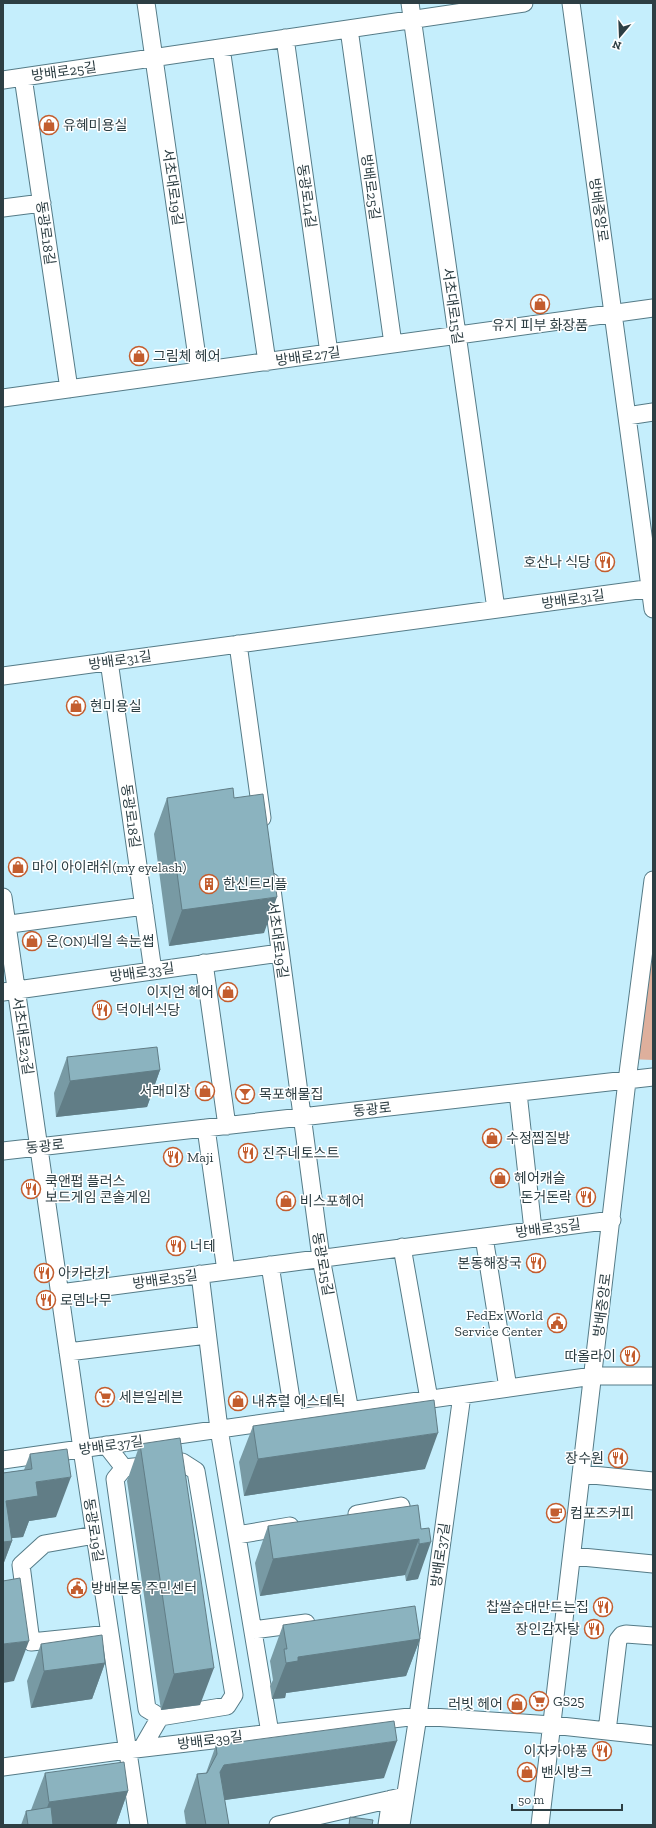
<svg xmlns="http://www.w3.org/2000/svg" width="656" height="1828" viewBox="0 0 656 1828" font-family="'Zilla Slab','Noto Sans KR',serif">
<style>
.green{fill:#deaf9c}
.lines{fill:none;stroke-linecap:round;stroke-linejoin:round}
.minor-casing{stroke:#557b87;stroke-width:19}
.minor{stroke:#fff;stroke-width:17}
.wall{fill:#789aa4}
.shaded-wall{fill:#617d86}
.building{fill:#8bb3bf;stroke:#617d86}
.labels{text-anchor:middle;stroke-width:3;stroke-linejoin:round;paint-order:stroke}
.street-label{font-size:14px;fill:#2d3e43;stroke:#fff}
.poi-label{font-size:14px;fill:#2d3e43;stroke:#fff;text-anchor:start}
</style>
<rect width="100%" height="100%" fill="#c5eefc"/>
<path class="green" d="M653 912V1060L630 1059Z"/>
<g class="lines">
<defs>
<path id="minor" d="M146 3 199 371
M410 3 496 609
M571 3 653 609
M349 29 393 344
M285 38 329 353
M221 48 267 362
M23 77 69 389
M3 80 524 3
M3 208 42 203
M3 398 653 308
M627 416 653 412
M238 644 262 818
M109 661 153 971
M3 676 653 588
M271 882 321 1258 350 1411
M3 897 82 1449 139 1825
M3 925 144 906
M204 963 227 1126
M3 992 280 953
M518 1093 533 1230
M206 1128 226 1271
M3 1151 653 1077
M484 1237 508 1388
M402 1247 429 1399
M270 1265 294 1418
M200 1274 219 1429 270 1733
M60 1293 612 1220
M68 1352 207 1335
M106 1445 124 1468 182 1462 196 1471 234 1695 227 1706 160 1717 147 1709 115 1479 124 1468
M3 1460 593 1376H653
M582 1474 653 1481
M357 1514 401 1506
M95 1535 44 1544 21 1565 31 1642 110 1634
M237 1535 290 1526
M572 1556 653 1564
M253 1630 306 1623
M607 1731 618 1640 622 1635 626 1634 653 1636
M142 1748 160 1717
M3 1767 127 1750 418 1716 552 1725 653 1736
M278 1825 405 1796
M387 1825 391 1799
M401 1825 418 1716 462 1395
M540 1825 627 1081 653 880"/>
</defs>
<use href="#minor" class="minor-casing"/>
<use href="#minor" class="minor"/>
</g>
<path class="wall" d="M167 798H234L264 933 169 946 154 834Z
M67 1057 160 1070 147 1107 56 1117 54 1093Z
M253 1426 425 1469 244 1496 239 1462Z
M140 1444 200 1705 161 1710 127 1481Z
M30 1454 56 1517 29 1521 23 1537 11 1538 12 1541 3 1565V1473L24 1470Z
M268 1526 421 1529 418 1579 406 1581 405 1575 260 1596 255 1563Z
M283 1625 420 1639 406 1676 286 1693 285 1698 272 1699 270 1686 273 1680 270 1661Z
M41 1644 105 1663 92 1699 31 1708 27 1681Z
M216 1745 384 1778 224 1800 229 1825H186L184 1811 197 1774 206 1773Z
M45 1773 128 1791 116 1825H21L26 1811 31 1810Z"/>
<path class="shaded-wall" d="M277 897 264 933 169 946 182 910Z
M160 1070 147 1107 56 1117 70 1081Z
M438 1433 425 1469 244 1496 258 1459Z
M71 1477 56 1517 29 1521 23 1537 3 1539 6 1501 36 1482Z
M419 1539 405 1575 260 1596 273 1559Z
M12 1541 3 1565V1542Z
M431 1542 418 1579 406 1581 419 1544Z
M420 1639 406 1676 286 1693 285 1698 272 1699 286 1663 298 1657Z
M29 1641 14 1681 3 1683V1644Z
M105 1663 92 1699 31 1708 44 1671Z
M214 1668 200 1705 161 1710 174 1674Z
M397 1741 384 1778 211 1802 220 1772 224 1765Z
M128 1791 116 1825H41L49 1802Z"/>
<path class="building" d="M233 788 234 798 263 794 277 897 182 910 167 798Z
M157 1047 160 1070 70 1081 67 1057Z
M434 1400 438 1433 258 1459 253 1426Z
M180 1438 214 1668 174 1674 140 1444Z
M67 1449 71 1477 36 1482 38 1496 6 1501 12 1541 3 1542V1473L32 1469 30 1454Z
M418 1505 421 1529 429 1528 431 1542 419 1544V1539L273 1559 268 1526Z
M20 1578 29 1641 3 1644V1581Z
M415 1606 420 1639 298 1657V1661L286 1663 284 1649H287L283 1625Z
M102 1635 105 1663 44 1671 41 1644Z
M394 1721 397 1741 224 1765 220 1772 229 1825H206L197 1774 207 1773 217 1754 216 1745Z
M124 1762 128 1791 49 1802 45 1773Z
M51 1807 53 1825H28L26 1811Z
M350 1817 373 1820 372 1825H349Z"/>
<defs>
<symbol id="shop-ring" viewBox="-11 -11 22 22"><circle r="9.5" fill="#fff" stroke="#c35d2e" stroke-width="1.5"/><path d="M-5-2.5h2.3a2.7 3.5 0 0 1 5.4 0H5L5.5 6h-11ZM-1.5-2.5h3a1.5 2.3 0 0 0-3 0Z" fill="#c35d2e"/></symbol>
<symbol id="restaurant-ring" viewBox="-11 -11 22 22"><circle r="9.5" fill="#fff" stroke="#c35d2e" stroke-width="1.5"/><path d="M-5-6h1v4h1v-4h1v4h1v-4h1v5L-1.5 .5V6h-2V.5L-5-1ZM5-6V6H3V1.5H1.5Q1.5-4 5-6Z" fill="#c35d2e"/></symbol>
<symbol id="building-ring" viewBox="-11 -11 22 22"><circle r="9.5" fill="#fff" stroke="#c35d2e" stroke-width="1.5"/><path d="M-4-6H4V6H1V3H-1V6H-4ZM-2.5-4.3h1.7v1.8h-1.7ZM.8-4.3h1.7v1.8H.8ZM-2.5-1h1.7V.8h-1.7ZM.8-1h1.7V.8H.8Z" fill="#c35d2e"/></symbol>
<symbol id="bar-ring" viewBox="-11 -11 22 22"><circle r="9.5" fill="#fff" stroke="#c35d2e" stroke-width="1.5"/><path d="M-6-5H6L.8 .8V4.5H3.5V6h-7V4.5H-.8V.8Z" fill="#c35d2e"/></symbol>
<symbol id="civic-ring" viewBox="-11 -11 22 22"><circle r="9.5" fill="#fff" stroke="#c35d2e" stroke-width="1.5"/><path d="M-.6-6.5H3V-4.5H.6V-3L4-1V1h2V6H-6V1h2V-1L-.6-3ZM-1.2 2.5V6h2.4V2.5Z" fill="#c35d2e"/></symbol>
<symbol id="supermarket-ring" viewBox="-11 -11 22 22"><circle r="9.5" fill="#fff" stroke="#c35d2e" stroke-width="1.5"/><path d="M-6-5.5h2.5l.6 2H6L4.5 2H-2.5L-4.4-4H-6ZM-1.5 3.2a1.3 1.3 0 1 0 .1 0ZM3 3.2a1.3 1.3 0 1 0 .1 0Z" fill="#c35d2e"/></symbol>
<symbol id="cafe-ring" viewBox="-11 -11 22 22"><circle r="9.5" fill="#fff" stroke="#c35d2e" stroke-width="1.5"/><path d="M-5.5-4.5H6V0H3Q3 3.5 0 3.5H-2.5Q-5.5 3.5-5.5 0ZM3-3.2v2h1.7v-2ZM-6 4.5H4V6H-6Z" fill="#c35d2e"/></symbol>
</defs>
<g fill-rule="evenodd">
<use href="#shop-ring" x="38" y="114" width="22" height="22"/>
<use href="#shop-ring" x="529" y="293" width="22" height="22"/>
<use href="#shop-ring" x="128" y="345" width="22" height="22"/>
<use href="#restaurant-ring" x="594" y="551" width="22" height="22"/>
<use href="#shop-ring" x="65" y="695" width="22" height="22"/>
<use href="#shop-ring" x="7" y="856" width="22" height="22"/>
<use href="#building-ring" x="198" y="873" width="22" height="22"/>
<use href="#shop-ring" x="21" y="930" width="22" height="22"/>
<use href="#shop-ring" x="217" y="981" width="22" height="22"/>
<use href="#restaurant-ring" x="91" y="999" width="22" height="22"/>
<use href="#shop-ring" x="194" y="1080" width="22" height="22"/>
<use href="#bar-ring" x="234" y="1083" width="22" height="22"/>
<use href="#shop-ring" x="481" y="1127" width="22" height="22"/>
<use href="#restaurant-ring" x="237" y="1142" width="22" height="22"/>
<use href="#restaurant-ring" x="162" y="1146" width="22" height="22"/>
<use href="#shop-ring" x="489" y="1167" width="22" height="22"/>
<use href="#restaurant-ring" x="20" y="1178" width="22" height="22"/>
<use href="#restaurant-ring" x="575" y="1186" width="22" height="22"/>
<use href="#shop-ring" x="275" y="1190" width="22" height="22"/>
<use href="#restaurant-ring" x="165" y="1235" width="22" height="22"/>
<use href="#restaurant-ring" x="525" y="1252" width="22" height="22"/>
<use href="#restaurant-ring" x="33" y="1262" width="22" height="22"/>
<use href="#restaurant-ring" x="35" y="1289" width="22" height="22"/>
<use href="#civic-ring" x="546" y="1312" width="22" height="22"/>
<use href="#restaurant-ring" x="619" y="1345" width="22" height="22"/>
<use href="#supermarket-ring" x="94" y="1386" width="22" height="22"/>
<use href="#shop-ring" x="227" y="1390" width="22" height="22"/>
<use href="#restaurant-ring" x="607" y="1447" width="22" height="22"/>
<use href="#cafe-ring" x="545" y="1502" width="22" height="22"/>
<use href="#civic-ring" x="66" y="1577" width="22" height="22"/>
<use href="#restaurant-ring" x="592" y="1596" width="22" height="22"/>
<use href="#restaurant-ring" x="583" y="1618" width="22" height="22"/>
<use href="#supermarket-ring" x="528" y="1690" width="22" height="22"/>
<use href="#shop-ring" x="506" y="1693" width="22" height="22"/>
<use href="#restaurant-ring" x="591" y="1740" width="22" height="22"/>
<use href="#shop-ring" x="516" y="1761" width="22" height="22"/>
</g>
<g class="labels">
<g class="street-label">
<text transform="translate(64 71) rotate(-8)" y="5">방배로25길</text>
<text transform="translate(173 187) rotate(82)" y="5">서초대로19길</text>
<text transform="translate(371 187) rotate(82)" y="5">방배로25길</text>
<text transform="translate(307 196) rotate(82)" y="5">동광로14길</text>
<text transform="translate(599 210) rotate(82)" y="5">방배중앙로</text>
<text transform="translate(46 233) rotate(82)" y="5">동광로18길</text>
<text transform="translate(453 306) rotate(82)" y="5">서초대로15길</text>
<text transform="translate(308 356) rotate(-8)" y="5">방배로27길</text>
<text transform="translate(573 599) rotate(-8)" y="5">방배로31길</text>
<text transform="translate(120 660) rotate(-8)" y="5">방배로31길</text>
<text transform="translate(131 816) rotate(82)" y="5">동광로18길</text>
<text transform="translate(278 940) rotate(82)" y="5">서초대로19길</text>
<text transform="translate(142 972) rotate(-8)" y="5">방배로33길</text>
<text transform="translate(23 1036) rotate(82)" y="5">서초대로23길</text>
<text transform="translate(372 1109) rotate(-6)" y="5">동광로</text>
<text transform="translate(45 1146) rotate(-6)" y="5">동광로</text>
<text transform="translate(548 1228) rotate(-8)" y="5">방배로35길</text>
<text transform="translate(323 1264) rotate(80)" y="5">동광로15길</text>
<text transform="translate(165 1279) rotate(-8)" y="5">방배로35길</text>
<text transform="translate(602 1305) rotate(-83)" y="5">방배중앙로</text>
<text transform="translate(111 1445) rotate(-8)" y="5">방배로37길</text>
<text transform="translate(94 1530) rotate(81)" y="5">동광로19길</text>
<text transform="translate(440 1555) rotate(-82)" y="5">방배로37길</text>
<text transform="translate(210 1740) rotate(-7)" y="5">방배로39길</text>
</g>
<g class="poi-label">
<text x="63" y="130">유혜미용실</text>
<text x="540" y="330" text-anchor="middle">유지 피부 화장품</text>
<text x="153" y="361">그림체 헤어</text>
<text x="591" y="567" text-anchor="end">호산나 식당</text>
<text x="90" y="711">현미용실</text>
<text x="32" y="872">마이 아이래쉬(my eyelash)</text>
<text x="223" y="889">한신트리플</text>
<text x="46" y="946">온(ON)네일 속눈썹</text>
<text x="214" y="997" text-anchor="end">이지언 헤어</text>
<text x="116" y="1015">덕이네식당</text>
<text x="191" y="1096" text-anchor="end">서래미장</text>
<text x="259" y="1099">목포해물집</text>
<text x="506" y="1143">수정찜질방</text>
<text x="262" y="1158">진주네토스트</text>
<text x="187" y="1162">Maji</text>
<text x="514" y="1183">헤어캐슬</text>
<text x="45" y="1186">쿡앤펍 플러스<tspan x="45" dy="16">보드게임 콘솔게임</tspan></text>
<text x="572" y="1202" text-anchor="end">돈거돈락</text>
<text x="300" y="1206">비스포헤어</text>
<text x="190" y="1251">너테</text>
<text x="522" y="1268" text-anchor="end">본동해장국</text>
<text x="58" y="1278">아카라카</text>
<text x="60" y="1305">로뎀나무</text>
<text x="543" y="1320" text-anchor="end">FedEx World<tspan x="543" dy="16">Service Center</tspan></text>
<text x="616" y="1361" text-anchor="end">따올라이</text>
<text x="119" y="1402">세븐일레븐</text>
<text x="252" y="1406">내츄럴 에스테틱</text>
<text x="604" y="1463" text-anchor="end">장수원</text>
<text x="570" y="1518">컴포즈커피</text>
<text x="91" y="1593">방배본동 주민센터</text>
<text x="589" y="1612" text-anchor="end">찹쌀순대만드는집</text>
<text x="580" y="1634" text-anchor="end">장인감자탕</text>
<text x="553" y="1706">GS25</text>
<text x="503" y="1709" text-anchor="end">러빗 헤어</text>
<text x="588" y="1756" text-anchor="end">이자카야풍</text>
<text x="541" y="1777">밴시방크</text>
</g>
</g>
<rect width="656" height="1828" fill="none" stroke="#2d3e43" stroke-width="8"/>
<g transform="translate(620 36) rotate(199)" stroke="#ffffff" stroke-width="3" paint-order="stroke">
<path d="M0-3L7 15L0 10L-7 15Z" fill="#2d3e43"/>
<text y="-6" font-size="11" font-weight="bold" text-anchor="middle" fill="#2d3e43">N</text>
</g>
<path d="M512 1804v6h110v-6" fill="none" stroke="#2d3e43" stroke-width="2"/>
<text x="518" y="1804" font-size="12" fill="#2d3e43" stroke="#ffffff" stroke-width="3" paint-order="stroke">50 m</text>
</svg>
